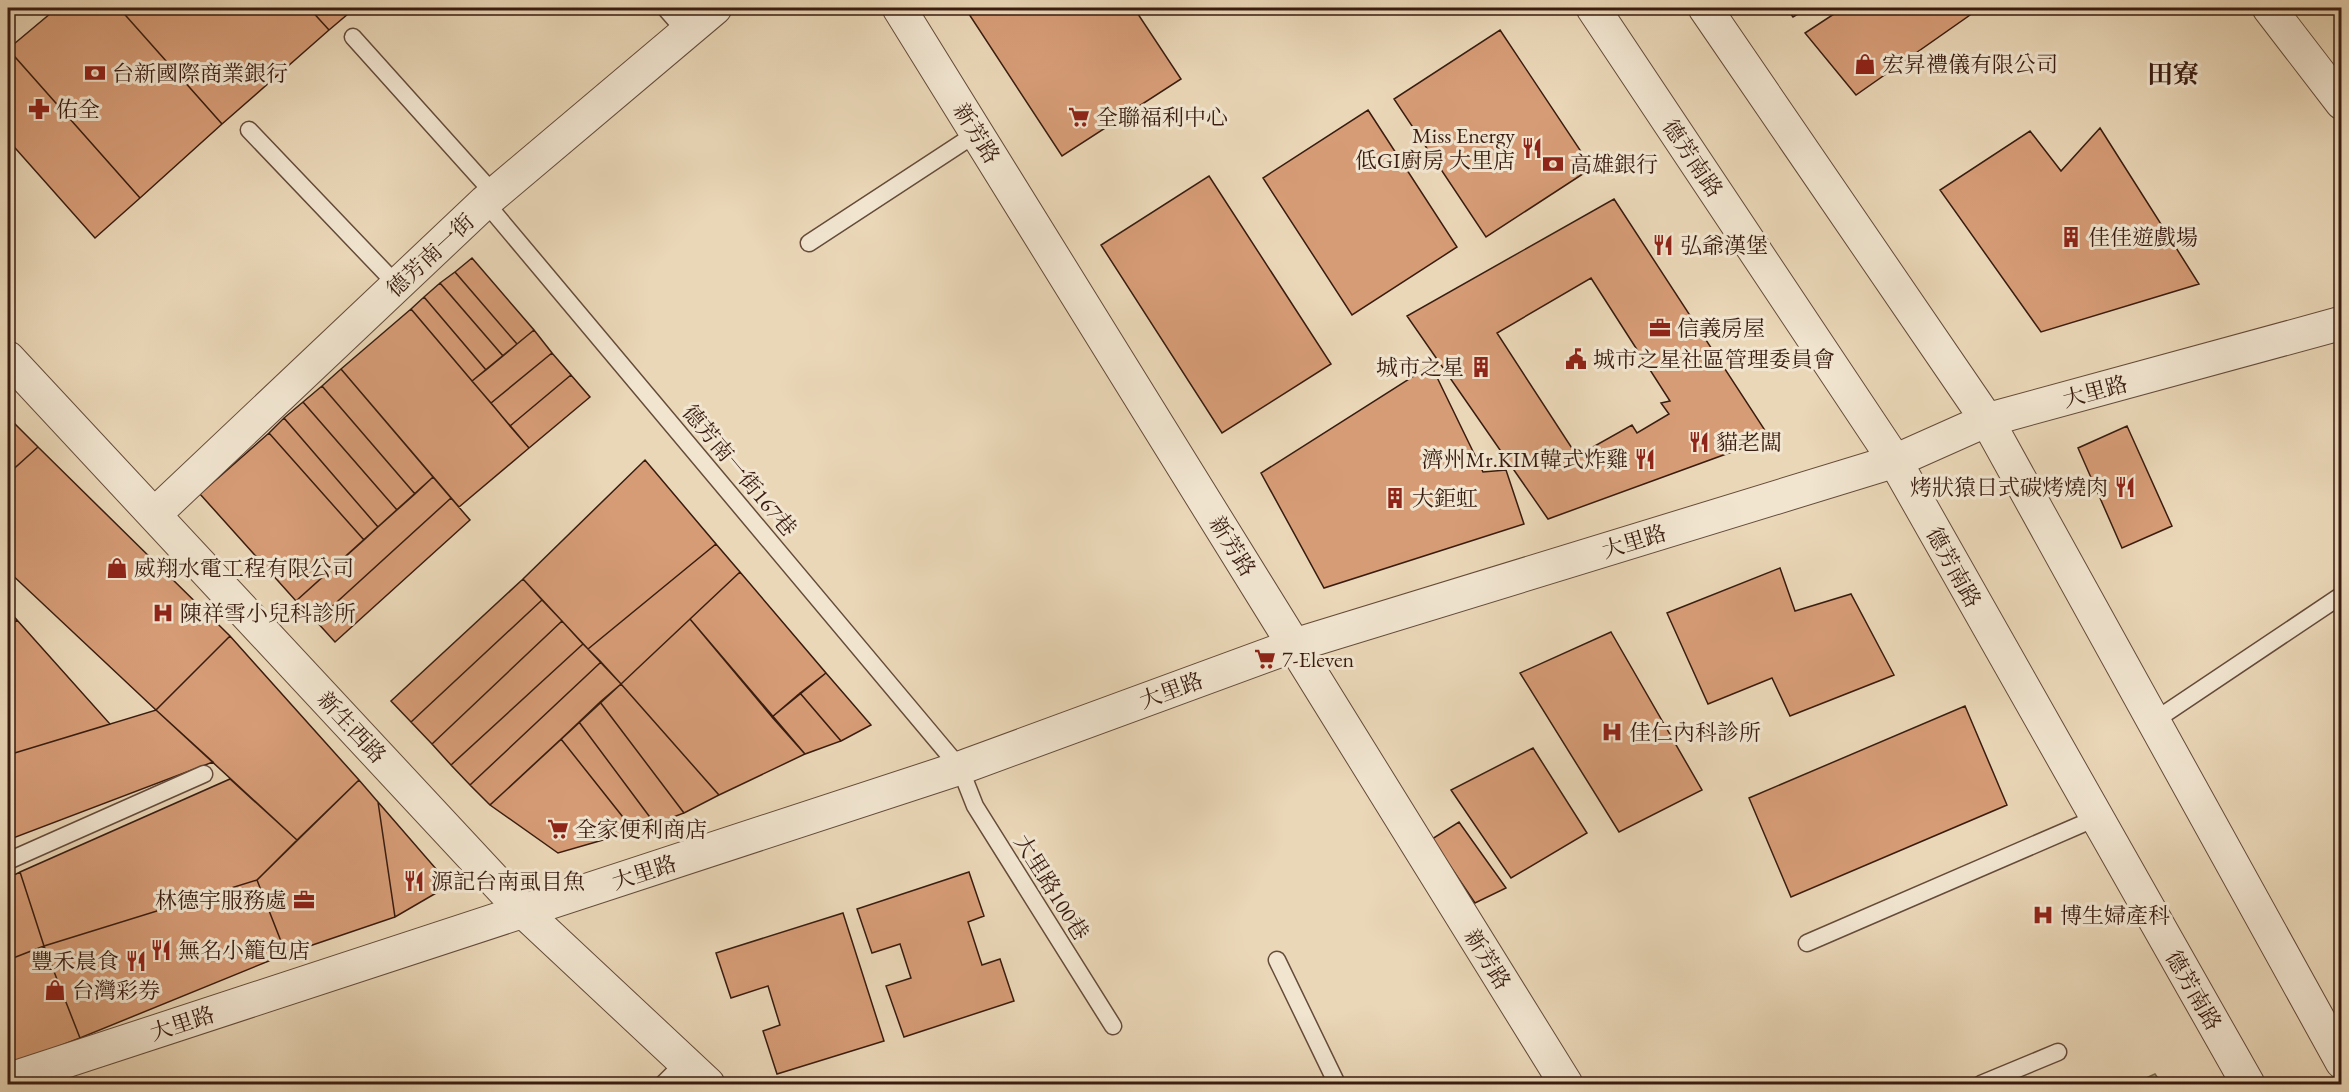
<svg xmlns="http://www.w3.org/2000/svg" width="2349" height="1092" viewBox="0 0 2349 1092" font-family="'EB Garamond','Noto Serif TC',serif">
<style>
.green{fill:#b7be8e;stroke:#786d4f;stroke-width:1.5}
.building{fill:#d69c76;stroke:#391c10;stroke-width:1.5;fill-rule:evenodd}
.lines{fill:none;stroke-linecap:round;stroke-linejoin:round}
.service-casing{stroke:#654b3a;stroke-width:19}
.minor-casing{stroke:#654b3a;stroke-width:35}
.tertiary-casing{stroke:#654b3a;stroke-width:35}
.service{stroke:#f1e5d0;stroke-width:16}
.minor{stroke:#f1e5d0;stroke-width:33}
.tertiary{stroke:#f1e5d0;stroke-width:33}
.labels{text-anchor:middle;stroke-width:6;stroke-linejoin:round;paint-order:stroke}
.poi-label{font-size:22px;fill:#391c10;stroke:#f1e5d0;text-anchor:start}
.street-label{font-size:22px;fill:#391c10;stroke:#f1e5d0}
.quarter-label{font-size:26px;font-weight:bold;fill:#391c10;stroke:#f1e5d0}
</style>
<rect width="100%" height="100%" fill="#ead7b7"/>
<filter id="stains"><feTurbulence type="fractalNoise" baseFrequency=".00333" numOctaves="4"/><feColorMatrix values="0 0 0 0 .2 0 0 0 0 .09 0 0 0 0 .02 0 0 0 .5 -.17"/></filter>
<radialGradient id="worn" r=".72"><stop offset=".6" stop-color="#630" stop-opacity="0"/><stop offset="1" stop-color="#630" stop-opacity=".3"/></radialGradient>
<path class="green" d="M2155 1074 2162 1084H2133Z"/>
<path class="building" d="M57 8H119L222 124 140 198 8 49Z
M119 8H309L329 30 222 124Z
M309 8H355L329 30Z
M965 8H1134L1181 79 1062 156Z
M1786 8H1808L1793 17Z
M1843 8H1980L1856 95 1805 33Z
M1500 30 1592 168 1486 237 1394 99Z
M8 49 140 198 95 238 8 140Z
M1368 110 1457 247 1352 315 1263 178Z
M2100 128 2199 284 2041 332 1940 190 2030 131 2061 171Z
M1209 176 1331 364 1222 433 1101 245Z
M1614 199 1770 438 1548 519 1407 316ZM1591 278 1670 401 1661 403 1669 414 1637 433 1632 425 1577 456 1497 333Z
M472 258 534 330 517 344 455 272Z
M455 272 517 344 503 356 440 283Z
M440 283 503 356 486 370 424 297Z
M424 297 486 370 472 381 411 309Z
M411 309 529 448 459 507 341 369Z
M534 330 552 353 491 403 472 381Z
M552 353 571 375 510 426 491 403Z
M1431 365 1483 472 1506 470 1524 524 1324 588 1261 473Z
M341 369 433 477 415 494 322 386Z
M571 375 590 397 529 448 510 426Z
M322 386 415 494 397 510 303 402Z
M303 402 397 510 378 527 284 418Z
M8 417 38 447 8 474Z
M284 418 378 527 364 540 269 433Z
M2127 426 2172 526 2122 548 2078 448Z
M269 433 364 540 296 601 200 494Z
M38 447 230 636 156 710 8 571V474Z
M645 460 716 544 588 649 523 579Z
M433 477 451 498 316 621 296 601Z
M451 498 470 520 335 642 316 621Z
M716 544 740 572 621 684 588 649Z
M1780 568 1795 611 1851 594 1894 675 1790 716 1772 678 1708 704 1667 613Z
M740 572 826 673 772 717 690 619Z
M523 579 542 600 411 722 391 701Z
M542 600 562 621 432 744 411 722Z
M8 610 17 620 8 628Z
M690 619 805 754 719 795 621 684Z
M17 620 110 724 8 755V628Z
M562 621 583 644 451 765 432 744Z
M1611 632 1702 790 1619 832 1520 673Z
M230 636 359 780 297 840 156 710Z
M583 644 601 662 470 785 451 765Z
M601 662 621 684 490 805 470 785Z
M826 673 871 725 841 741 800 693Z
M621 684 719 795 684 813 600 702Z
M800 693 841 741 805 754 772 717Z
M600 702 684 813 655 824 579 722Z
M1965 706 2007 805 1791 897 1749 798Z
M156 710 213 762 8 840V755Z
M579 722 655 824 634 831 561 739Z
M561 739 634 831 558 853 490 805Z
M1533 748 1587 833 1511 878 1451 790Z
M230 779 297 840 257 880 44 946 20 872Z
M359 780 378 802 395 917 286 954 257 880Z
M378 802 450 885 395 917Z
M1459 822 1506 888 1475 903 1432 839Z
M20 872 44 946 8 960V878Z
M969 872 984 916 968 922 982 965 1000 959 1014 1001 904 1037 886 986 911 978 900 944 872 953 857 909Z
M257 880 286 954 80 1038 44 946Z
M843 913 884 1041 777 1074 763 1031 780 1025 768 986 731 998 716 953Z
M44 946 80 1038 8 1066V960Z"/>
<g class="lines">
<defs>
<path id="service" d="M665 8 686 32
M353 37 495 195
M249 130 397 285
M485 202 960 768 975 806 1113 1026
M809 243 977 133
M2154 721 2342 595
M8 861 204 774
M1807 943 2096 818
M1277 960 1337 1084
M663 1084 685 1062
M1981 1084 2058 1052"/>
<path id="minor" d="M899 8 1566 1084
M2269 8 2342 103
M8 358 524 912 708 1084
M155 514 485 202 715 8"/>
<path id="tertiary" d="M1593 8 1895 461 2248 1084
M1705 8 1987 420 2342 1062
M8 1080 960 768 1295 645 1895 461 1987 420 2342 323"/>
</defs>
<use href="#service" class="service-casing"/>
<use href="#minor" class="minor-casing"/>
<use href="#tertiary" class="tertiary-casing"/>
<use href="#service" class="service"/>
<use href="#minor" class="minor"/>
<use href="#tertiary" class="tertiary"/>
</g>
<defs>
<symbol id="shop-bare" viewBox="-9 -9 18 18"><path d="M-5-2.5h2.3a2.7 3.5 0 0 1 5.4 0H5L5.5 6h-11ZM-1.5-2.5h3a1.5 2.3 0 0 0-3 0Z" fill="#8f2418" stroke="#f1e5d0" stroke-width="2.5" paint-order="stroke"/></symbol>
<symbol id="bank-bare" viewBox="-9 -9 18 18"><path d="M-6-4H6V4H-6ZM0-2.3a2.3 2.3 0 1 0 0 4.6a2.3 2.3 0 1 0 0-4.6Z" fill="#8f2418" stroke="#f1e5d0" stroke-width="2.5" paint-order="stroke"/></symbol>
<symbol id="pharmacy-bare" viewBox="-9 -9 18 18"><path d="M-2-6h4v4h4v4h-4v4h-4v-4h-4v-4h4Z" fill="#8f2418" stroke="#f1e5d0" stroke-width="2.5" paint-order="stroke"/></symbol>
<symbol id="supermarket-bare" viewBox="-9 -9 18 18"><path d="M-6-5.5h2.5l.6 2H6L4.5 2H-2.5L-4.4-4H-6ZM-1.5 3.2a1.3 1.3 0 1 0 .1 0ZM3 3.2a1.3 1.3 0 1 0 .1 0Z" fill="#8f2418" stroke="#f1e5d0" stroke-width="2.5" paint-order="stroke"/></symbol>
<symbol id="restaurant-bare" viewBox="-9 -9 18 18"><path d="M-5-6h1v4h1v-4h1v4h1v-4h1v5L-1.5 .5V6h-2V.5L-5-1ZM5-6V6H3V1.5H1.5Q1.5-4 5-6Z" fill="#8f2418" stroke="#f1e5d0" stroke-width="2.5" paint-order="stroke"/></symbol>
<symbol id="building-bare" viewBox="-9 -9 18 18"><path d="M-4-6H4V6H1V3H-1V6H-4ZM-2.5-4.3h1.7v1.8h-1.7ZM.8-4.3h1.7v1.8H.8ZM-2.5-1h1.7V.8h-1.7ZM.8-1h1.7V.8H.8Z" fill="#8f2418" stroke="#f1e5d0" stroke-width="2.5" paint-order="stroke"/></symbol>
<symbol id="office-bare" viewBox="-9 -9 18 18"><path d="M-6-3h4V-5.5h4V-3h4V5H-6ZM-1-4.5V-3h2v-1.5ZM-6 0V1H6V0Z" fill="#8f2418" stroke="#f1e5d0" stroke-width="2.5" paint-order="stroke"/></symbol>
<symbol id="civic-bare" viewBox="-9 -9 18 18"><path d="M-.6-6.5H3V-4.5H.6V-3L4-1V1h2V6H-6V1h2V-1L-.6-3ZM-1.2 2.5V6h2.4V2.5Z" fill="#8f2418" stroke="#f1e5d0" stroke-width="2.5" paint-order="stroke"/></symbol>
<symbol id="hospital-bare" viewBox="-9 -9 18 18"><path d="M-5-5h3v3.5h4V-5h3V5h-3V1.5h-4V5h-3Z" fill="#8f2418" stroke="#f1e5d0" stroke-width="2.5" paint-order="stroke"/></symbol>
</defs>
<g fill-rule="evenodd">
<use href="#shop-bare" x="1850" y="49" width="30" height="30"/>
<use href="#bank-bare" x="80" y="58" width="30" height="30"/>
<use href="#pharmacy-bare" x="24" y="94" width="30" height="30"/>
<use href="#supermarket-bare" x="1064" y="102" width="30" height="30"/>
<use href="#restaurant-bare" x="1517" y="133" width="30" height="30"/>
<use href="#bank-bare" x="1538" y="149" width="30" height="30"/>
<use href="#building-bare" x="2056" y="222" width="30" height="30"/>
<use href="#restaurant-bare" x="1648" y="230" width="30" height="30"/>
<use href="#office-bare" x="1645" y="313" width="30" height="30"/>
<use href="#civic-bare" x="1561" y="344" width="30" height="30"/>
<use href="#building-bare" x="1466" y="352" width="30" height="30"/>
<use href="#restaurant-bare" x="1684" y="427" width="30" height="30"/>
<use href="#restaurant-bare" x="1630" y="444" width="30" height="30"/>
<use href="#restaurant-bare" x="2110" y="472" width="30" height="30"/>
<use href="#building-bare" x="1380" y="483" width="30" height="30"/>
<use href="#shop-bare" x="102" y="553" width="30" height="30"/>
<use href="#hospital-bare" x="148" y="598" width="30" height="30"/>
<use href="#supermarket-bare" x="1250" y="644" width="30" height="30"/>
<use href="#hospital-bare" x="1597" y="717" width="30" height="30"/>
<use href="#supermarket-bare" x="543" y="814" width="30" height="30"/>
<use href="#restaurant-bare" x="399" y="866" width="30" height="30"/>
<use href="#office-bare" x="289" y="885" width="30" height="30"/>
<use href="#hospital-bare" x="2028" y="900" width="30" height="30"/>
<use href="#restaurant-bare" x="146" y="935" width="30" height="30"/>
<use href="#restaurant-bare" x="121" y="946" width="30" height="30"/>
<use href="#shop-bare" x="40" y="975" width="30" height="30"/>
</g>
<g class="labels">
<g class="poi-label">
<text x="1882" y="72">宏昇禮儀有限公司</text>
<text x="112" y="81">台新國際商業銀行</text>
<text x="56" y="117">佑全</text>
<text x="1096" y="125">全聯福利中心</text>
<text x="1515" y="143" text-anchor="end">Miss Energy<tspan x="1515" dy="25">低GI廚房 大里店</tspan></text>
<text x="1570" y="172">高雄銀行</text>
<text x="2088" y="245">佳佳遊戲場</text>
<text x="1680" y="253">弘爺漢堡</text>
<text x="1677" y="336">信義房屋</text>
<text x="1593" y="367">城市之星社區管理委員會</text>
<text x="1464" y="375" text-anchor="end">城市之星</text>
<text x="1716" y="450">貓老闆</text>
<text x="1628" y="467" text-anchor="end">濟州Mr.KIM韓式炸雞</text>
<text x="2108" y="495" text-anchor="end">烤狀猿日式碳烤燒肉</text>
<text x="1412" y="506">大鉅虹</text>
<text x="134" y="576">威翔水電工程有限公司</text>
<text x="180" y="621">陳祥雪小兒科診所</text>
<text x="1282" y="667">7-Eleven</text>
<text x="1629" y="740">佳仁內科診所</text>
<text x="575" y="837">全家便利商店</text>
<text x="431" y="889">源記台南虱目魚</text>
<text x="287" y="908" text-anchor="end">林德宇服務處</text>
<text x="2060" y="923">博生婦產科</text>
<text x="178" y="958">無名小籠包店</text>
<text x="119" y="969" text-anchor="end">豐禾晨食</text>
<text x="72" y="998">台灣彩券</text>
</g>
<g class="street-label">
<text transform="translate(977 133) rotate(58)" y="8">新芳路</text>
<text transform="translate(1693 158) rotate(56)" y="8">德芳南路</text>
<text transform="translate(430 255) rotate(-43)" y="8">德芳南一街</text>
<text transform="translate(2095 391) rotate(-15)" y="8">大里路</text>
<text transform="translate(740 470) rotate(50)" y="8">德芳南一街167巷</text>
<text transform="translate(1634 541) rotate(-17)" y="8">大里路</text>
<text transform="translate(1233 546) rotate(58)" y="8">新芳路</text>
<text transform="translate(1954 567) rotate(61)" y="8">德芳南路</text>
<text transform="translate(1171 690) rotate(-20)" y="8">大里路</text>
<text transform="translate(352 727) rotate(47)" y="8">新生西路</text>
<text transform="translate(644 872) rotate(-18)" y="8">大里路</text>
<text transform="translate(1052 887) rotate(58)" y="8">大里路100巷</text>
<text transform="translate(1488 959) rotate(58)" y="8">新芳路</text>
<text transform="translate(2194 990) rotate(60)" y="8">德芳南路</text>
<text transform="translate(182 1023) rotate(-18)" y="8">大里路</text>
</g>
<g class="quarter-label">
<text x="2173" y="83">田寮</text>
</g>
</g>
<rect width="2349" height="1092" fill="none" stroke="#ead7b7" stroke-width="30"/>
<rect x="9" y="9" width="2331" height="1074" fill="none" stroke="#391c10" stroke-width="3"/>
<rect x="15" y="15" width="2319" height="1062" fill="none" stroke="#391c10" stroke-width="1.5"/>
<rect width="100%" height="100%" filter="url(#stains)"/>
<rect width="100%" height="100%" fill="url(#worn)"/>
</svg>
